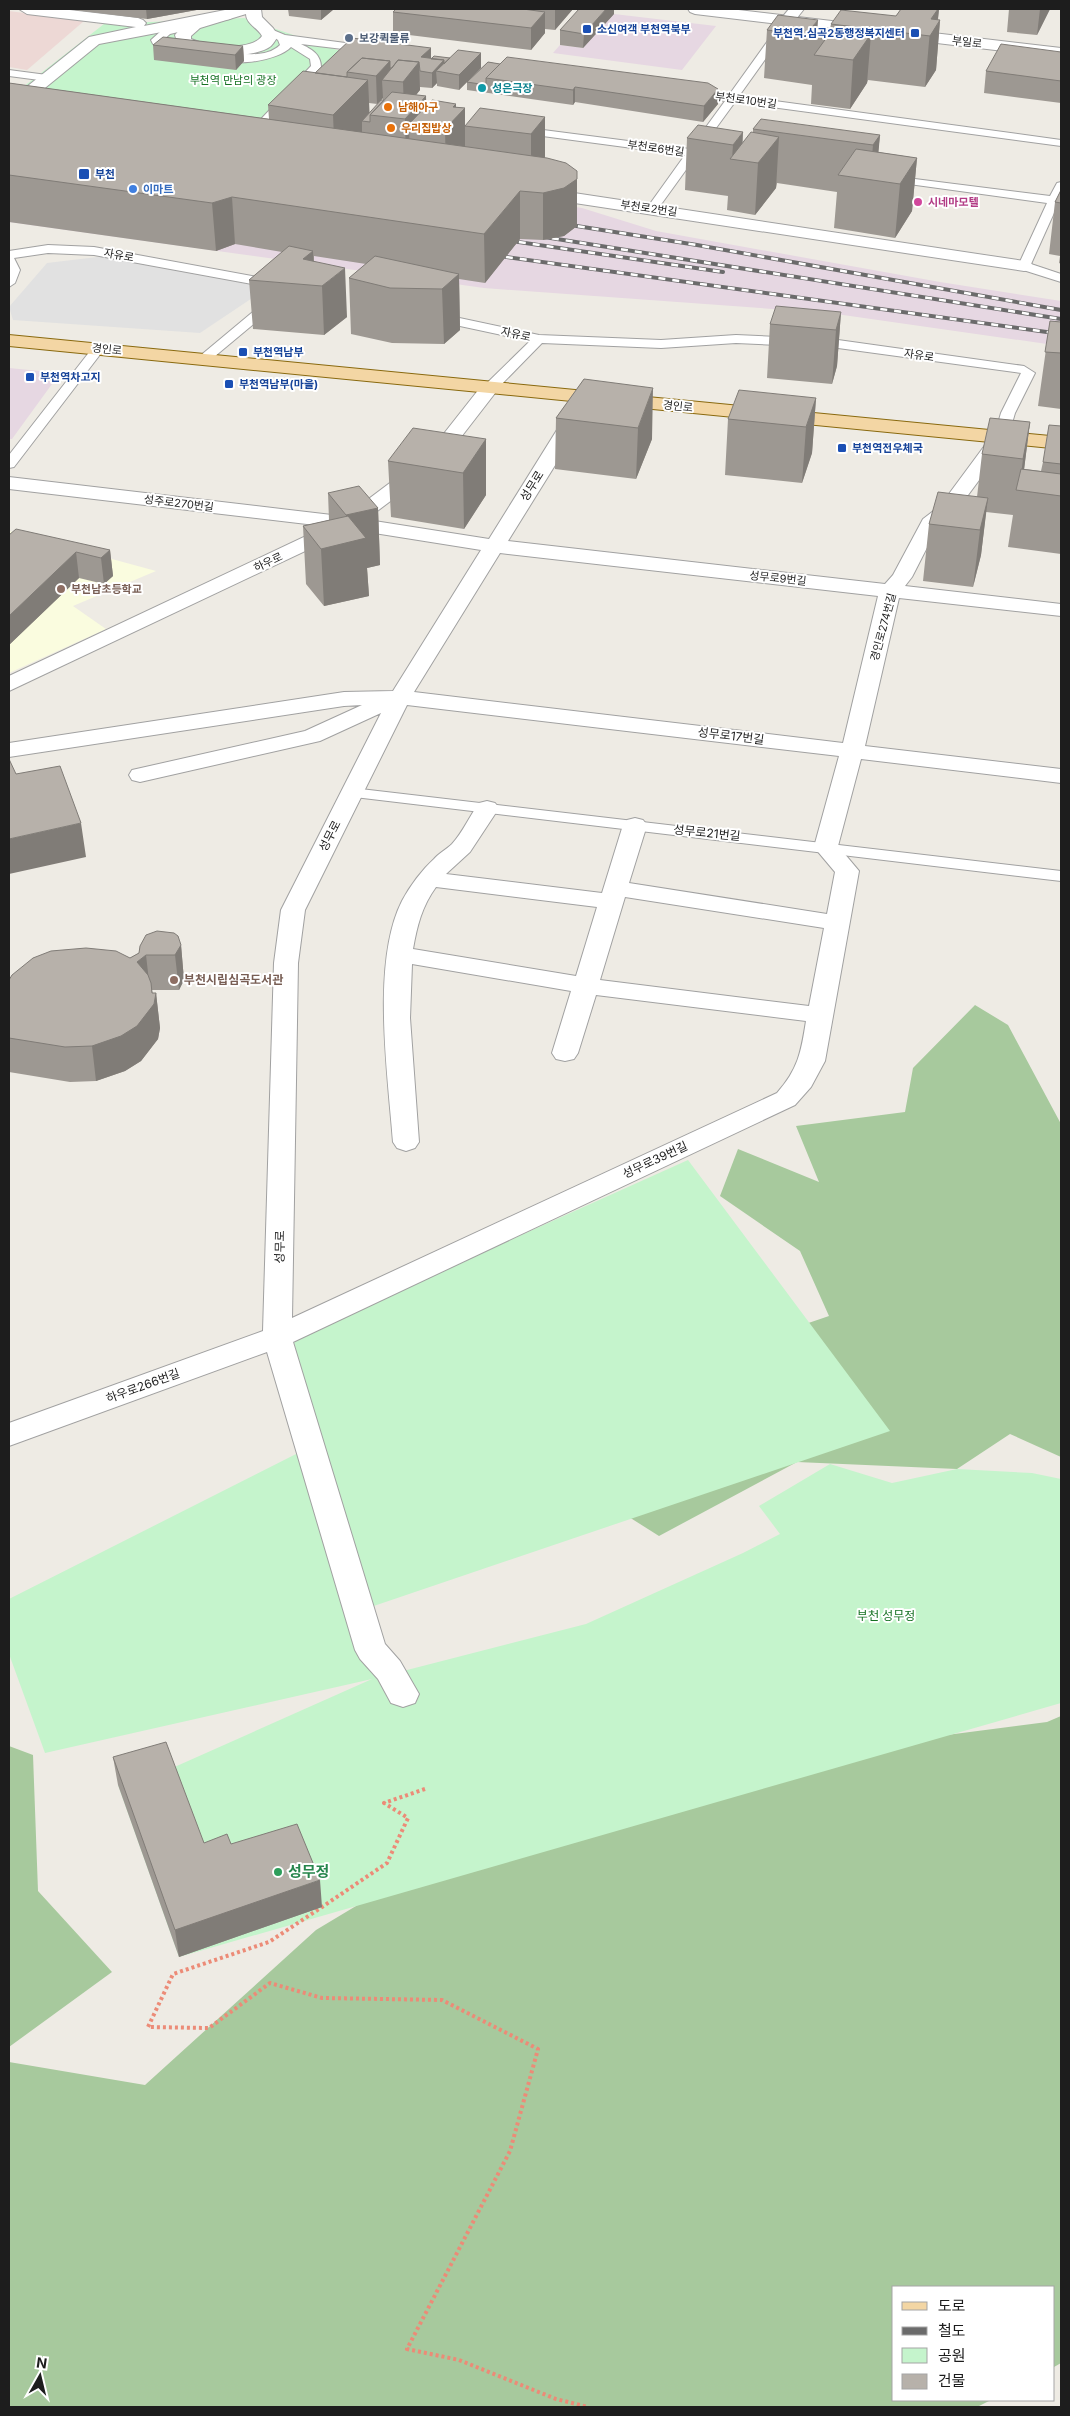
<svg xmlns="http://www.w3.org/2000/svg" width="1070" height="2416" viewBox="0 0 1070 2416" font-family="Inter,'Noto Sans KR',sans-serif">
<style>
.commercial{fill:#edd8d5}
.industrial{fill:#e6d7e2}
.education{fill:#fafcdf}
.forest{fill:#a7c99d}
.park{fill:#c5f4cc}
.parking{fill:#e1e1e1}
.lines{fill:none;stroke-linecap:round;stroke-linejoin:round}
.service-casing{stroke:#a1a1a1;stroke-width:2}
.minor-casing{stroke:#a1a1a1;stroke-width:2}
.tertiary-casing{stroke:#a1a1a1;stroke-width:2}
.primary-casing{stroke:#89690e;stroke-width:2}
.path{stroke:#ec8b77;stroke-width:4;stroke-dasharray:3 3;stroke-linecap:butt}
.service{fill:#fff;fill-rule:evenodd}
.minor{fill:#fff;fill-rule:evenodd}
.tertiary{fill:#fff;fill-rule:evenodd}
.primary{fill:#f3d6a4;fill-rule:evenodd}
.rail-casing{stroke:#6b6b6b;stroke-width:4}
.rail{stroke:#fff;stroke-width:2.5;stroke-dasharray:7;stroke-linecap:butt}
.wall{fill:#9d9892;fill-rule:evenodd}
.shaded-wall{fill:#807c77}
.building{fill:#b7b1aa;stroke:#807c77}
.transit-dot{fill:#1a4fb4;stroke:#fff;stroke-width:2}
.service-dot{fill:#5c6f8a;stroke:#fff;stroke-width:2}
.culture-dot{fill:#0f9aa8;stroke:#fff;stroke-width:2}
.food-dot{fill:#e8710a;stroke:#fff;stroke-width:2}
.shop-dot{fill:#3f7fe0;stroke:#fff;stroke-width:2}
.hotel-dot{fill:#d1479c;stroke:#fff;stroke-width:2}
.education-dot{fill:#8d6e63;stroke:#fff;stroke-width:2}
.leisure-dot{fill:#2e9e5b;stroke:#fff;stroke-width:2}
.labels{text-anchor:middle;stroke-width:4;stroke-linejoin:round;paint-order:stroke}
.far-transit-label{font-size:11px;font-weight:bold;fill:#164399;stroke:#fff;text-anchor:start}
.far-service-label{font-size:11px;font-weight:bold;fill:#4e5e75;stroke:#fff;text-anchor:start}
.far-street-label{font-size:11px;fill:#1d1d1d;stroke:#fff}
.far-park-label{font-size:11px;fill:#167123;stroke:#fff}
.far-culture-label{font-size:11px;font-weight:bold;fill:#0d838f;stroke:#fff;text-anchor:start}
.far-food-label{font-size:11px;font-weight:bold;fill:#c56008;stroke:#fff;text-anchor:start}
.far-shop-label{font-size:11px;font-weight:bold;fill:#366cbe;stroke:#fff;text-anchor:start}
.far-hotel-label{font-size:11px;font-weight:bold;fill:#b23c85;stroke:#fff;text-anchor:start}
.far-education-label{font-size:11px;font-weight:bold;fill:#785e54;stroke:#fff;text-anchor:start}
.street-label{font-size:12px;fill:#1d1d1d;stroke:#fff}
.education-label{font-size:12px;font-weight:bold;fill:#785e54;stroke:#fff;text-anchor:start}
.park-label{font-size:12px;fill:#167123;stroke:#fff}
.near-leisure-label{font-size:15px;font-weight:bold;fill:#27864d;stroke:#fff;text-anchor:start}
</style>
<rect width="100%" height="100%" fill="#eeebe4"/>
<path class="commercial" d="M9 11 84 21 27 70 9 67Z"/>
<path class="industrial" d="M614 14 716 26 682 70 553 53 560 45 583 48Z
M9 124 246 157 582 208 656 231 940 282 1061 301V346L829 313 484 288 9 222Z
M9 368 60 373 12 439H9Z"/>
<path class="education" d="M9 531 156 571 73 606 106 629 9 673Z"/>
<path class="forest" d="M975 1005 1008 1025 1061 1124V1457L1010 1434 957 1469 797 1462 659 1536 591 1493 779 1333 829 1316 800 1251 720 1196 738 1149 819 1182 796 1126 905 1112 913 1068Z
M1061 1716V2363L1054 2367V2287H894V2400H991L977 2407H9V2062L145 2085 316 1930 466 1840 501 1793 1047 1722Z
M9 1746 33 1755 38 1891 112 1972 9 2047Z"/>
<path class="park" d="M244 18 343 52 256 145 9 98 104 24Z
M688 1160 890 1431 359 1611 293 1338Z
M300 1452 376 1678 586 1624 743 1553 780 1534 759 1506 830 1464 892 1483 957 1469 1032 1473 1061 1479V1703L179 1957 118 1785 170 1769 372 1679 45 1753 9 1654V1599Z"/>
<path class="parking" d="M114 255 273 284 200 333 13 320 9 307 47 263Z"/>
<g class="lines">
<defs>
<path id="service" d="M195 22 200 25 199 27 170 34 162 41 172 47 183 50V54C171 57 155 51 151 40L162 30Z
M273 30 285 35 368 46 373 49 368 52 301 44C311 49 321 54 321 67L253 140 249 141 243 138 245 136 311 66 310 59 291 47C278 61 227 69 214 56 225 46 260 64 280 45L278 40 268 33Z
M779 30 784 33 739 96 1061 140V146L735 102 700 150 715 153V157L696 156 657 210 653 211 647 208 685 155 520 133 514 130 520 127 690 149 725 101 689 95V91L729 95 775 31Z
M9 70 47 75 52 78 47 81 9 76Z
M891 176 1050 196 1057 183 1061 182V204H1058L1031 264 1061 274V282L1020 269 1018 266 1047 203 887 181V177Z
M48 245 94 247 274 280 280 284 274 288 94 255 48 253 14 258 20 270 15 283 9 287V251Z
M271 299 275 300 277 303 275 306 208 362H200L198 359 200 356 267 300Z
M436 313 539 335 661 340 736 335 838 340 1024 366 1035 373 1015 413 1008 437 1001 441 994 437 1001 413 1021 373 838 348 736 343 661 348 542 343 495 391H485L484 388 485 385 530 341 432 320 430 317Z
M98 345 102 346 104 349 102 352 14 467 9 468V455L94 346Z
M352 788 1061 871V881L346 796 344 793Z"/>
<path id="minor" d="M19 9H61L138 18 143 20 146 23 144 26 230 9 238 14 230 19 99 44 24 105 9 112V101L89 37 136 27 27 14Z
M789 9H804L793 23 788 25 780 20Z
M541 188 1024 261 1030 262 1033 266 1030 270 1024 271 535 197 533 193 535 189Z
M575 411 582 413 585 417 508 541 885 584 893 575 923 519 940 506 994 433H1008L1011 437 954 514 938 526 912 577 905 586 1061 604V616L899 598 865 746 1061 769V783L861 759 838 846 859 871 825 1061 811 1087 795 1105 293 1342 385 1644 400 1661 419 1694 415 1703 403 1707 391 1703 378 1679 360 1659 355 1650 267 1352 9 1446V1423L263 1331 274 963 281 910 381 713 320 741 140 782 132 780 129 775 132 770 305 731 362 705 344 706 9 757V743L344 692 393 691 481 550 349 529 9 489V477L349 517 489 539 565 417 568 413ZM500 553 878 596 843 743 414 692ZM407 705 839 756 814 847 835 872 827 914 629 883 647 825 643 820 635 818 627 820 623 825 602 893 446 874 470 852 499 808 495 803 487 801 479 803C469 817 463 832 452 844 446 850 439 853 434 859 422 870 410 886 402 901 371 962 388 1075 393 1142L397 1148 406 1151 415 1148 419 1142 410 1018 412 964 571 991 552 1053 556 1059 565 1061 574 1059 578 1053 596 995 806 1021C801 1053 798 1069 777 1093L292 1318 298 963 305 910ZM436 887 597 907 576 976 413 949C417 926 422 906 436 887ZM625 897 824 928 809 1006 600 980Z"/>
<path id="tertiary" d="M231 9H261L262 17 273 28 278 36C276 39 274 43 271 46 255 60 179 60 175 35 188 18 212 15 231 9ZM246 14C246 24 258 28 262 36 251 52 207 46 191 39V36L200 28Z
M688 9H730L1061 48V58L695 14 690 12Z
M490 382 497 384 499 388 441 463 356 527 9 691V676L342 519 427 455 483 384Z"/>
<path id="primary" d="M9 335 1061 437V449L9 346Z"/>
</defs>
<use href="#service" class="service-casing"/>
<use href="#minor" class="minor-casing"/>
<use href="#tertiary" class="tertiary-casing"/>
<use href="#primary" class="primary-casing"/>
<path class="path" d="M425 1789 384 1803 408 1818 387 1863 322 1907 269 1942 173 1974 148 2027 209 2028 270 1983 322 1998 442 2000 538 2049 510 2151 407 2349 459 2360 556 2399 588 2407"/>
<use href="#service" class="service"/>
<use href="#minor" class="minor"/>
<use href="#tertiary" class="tertiary"/>
<use href="#primary" class="primary"/>
<defs>
<path id="rail" d="M564 224 697 245 1061 310
M538 236 1061 319
M505 240 723 272
M492 255 1061 334"/>
</defs>
<use href="#rail" class="rail-casing"/>
<use href="#rail" class="rail"/>
</g>
<path class="wall" d="M66 9H202L147 19Z
M288 9H334L321 20 289 16Z
M396 9H573L555 30 545 29V33L531 50 393 33V12Z
M901 9H939L938 20H940L936 70 925 87 868 80 867 83 850 109 811 104 812 85 764 78 767 30 817 27 830 29 831 24 896 16Z
M1009 9H1050L1037 35 1007 32Z
M614 14 583 48 560 45V30Z
M153 45 243 46 244 61 236 70 154 60Z
M431 48V59L450 58 481 53V68L459 90 437 86V83L432 88 420 87V90L416 95 426 96V106L456 104V107L465 108V126L545 117V158L577 226 564 236 543 240 520 239 485 283 459 279 460 330 444 344 392 343 351 334 349 278 366 264 314 256V261L347 317 324 335 253 329 249 280 282 252 235 244 216 251 9 222V83L269 119 268 105 315 73ZM383 98V100L369 113V103L377 104Z
M1061 52V103L984 93 986 71Z
M488 62 718 104 703 122 575 102 573 105 467 90V82Z
M753 129 880 135 878 152 917 158 912 211 895 238 834 228 837 192 777 183 776 188 755 215 727 210 728 196 685 190 687 138 743 143 753 133Z
M1061 190V264L1059 263 1060 256 1049 254 1055 202Z
M841 312 837 366 832 384 767 378 770 324Z
M1050 321 1061 322V409L1038 406Z
M584 379 652 439 636 479 555 469 556 418Z
M816 398 812 453 802 483 725 475 728 419Z
M1030 422 1024 469 1041 471 1043 462 1061 426V554L1008 547 1013 515 986 512 981 555 973 587 923 581 929 524 977 497 982 454Z
M486 439V495L464 529 391 517 388 461Z
M328 493 378 508 380 565 367 568 369 596 324 606 306 584 303 526 329 520Z
M9 535 110 550 113 576 104 584 79 578 9 645Z
M181 945 184 980 179 990H152V993H156L160 1028 158 1039 141 1061 125 1071 96 1081 70 1082 9 1072V980L130 958 139 953Z
M113 1757 204 1843 231 1844 322 1907 179 1957 118 1785Z"/>
<path class="shaded-wall" d="M146 9H202L147 19Z
M321 9H334L321 20Z
M555 9H573L555 30Z
M606 9H614V14L583 48 584 34Z
M938 9H939L937 26 940 20 936 70 925 87 931 19Z
M1040 9H1050L1037 35Z
M545 12V33L531 50V28Z
M818 20 817 36 813 26Z
M871 34 867 83 850 109 853 60Z
M243 46 244 61 236 70 235 55Z
M431 48V63L421 72V57Z
M481 53V68L459 90V75Z
M444 60V72L436 71 437 83 432 88V73Z
M390 61 391 81 382 80 383 98 377 104 376 76Z
M419 62 420 90 404 110 403 82Z
M368 80 370 122 362 121V133L335 161 333 115Z
M575 87V102L573 105V90Z
M718 89V104L703 122 704 106Z
M426 96 427 126 409 124 410 165 406 170 405 119Z
M456 104V117L465 108V155L446 175 445 129 453 107Z
M545 117V167L531 185V134Z
M743 132 742 161 732 159 733 145Z
M880 135 876 180H870L873 145Z
M779 137 776 188 755 215 758 163Z
M917 158 912 211 895 238 900 184Z
M577 179V226L564 236 543 240V193Z
M520 191V239L485 283 484 234Z
M232 197 235 244 216 251 212 203Z
M313 251 315 285 303 259Z
M345 268 347 317 324 335 322 286Z
M459 274 460 330 444 344 442 289Z
M841 312 837 366 832 384 836 330Z
M653 388 652 439 636 479 638 428Z
M816 398 812 453 802 483 806 427Z
M1030 422 1023 478 1019 491 1023 459Z
M486 439V495L464 529 463 473Z
M988 498 981 555 973 587 980 530Z
M378 508 380 565 367 568 369 596 324 606 321 549 347 542 346 515Z
M110 550 113 576 104 584 101 558Z
M76 552 79 578 9 645V616Z
M81 823 86 857 9 874V839Z
M181 945 184 980 179 990 175 955Z
M146 955 150 990 137 962Z
M151 983 154 1004 156 993 160 1028 158 1039 141 1061 125 1071 96 1081 92 1046Z
M320 1880 322 1907 179 1957 175 1930Z"/>
<path class="building" d="M396 9H523L545 12 531 28 393 12Z
M579 9H606L584 34 560 30Z
M901 9H938L931 19 940 20 930 36 831 24 841 10 896 16Z
M778 15 818 20 813 26 871 34 853 60 814 55 827 37 767 30Z
M163 37 243 46 235 55 153 45Z
M352 38 431 48 421 57 444 60 432 73 420 71 419 62 398 60 392 68H390V61L362 58 347 72V77L315 73Z
M1001 44 1061 52V81L986 71Z
M458 50 481 53 459 75 436 71Z
M434 56 450 58 444 64V60L431 59Z
M507 57 708 83 718 89 704 106 575 87 573 90 486 78Z
M362 58 390 61 376 76 347 72Z
M398 60 419 62 403 82 382 80Z
M488 62 500 64 486 78V85L467 82Z
M303 71 368 80 333 115 268 105Z
M9 83 547 158 566 163 577 171V179L564 188 543 193 520 191 484 234 232 197 212 203 9 175Z
M392 92 426 96 405 119 370 115Z
M381 100H384L370 115V122L362 121Z
M432 100 456 104 453 107 465 108 445 129 409 124Z
M480 108 545 117 531 134 465 126Z
M761 119 880 135 873 145 753 129Z
M698 125 743 132 733 145 687 138Z
M751 132 779 137 758 163 730 159Z
M856 149 917 158 900 184 838 175Z
M1061 190V203L1055 202Z
M289 246 313 251 303 259 345 268 322 286 249 280Z
M375 256 459 274 442 289 390 288 349 278Z
M776 306 841 312 836 330 770 324Z
M1050 321 1061 322V353L1045 352Z
M584 379 653 388 638 428 556 418Z
M739 390 816 398 806 427 728 419Z
M990 418 1030 422 1023 459 982 454Z
M1049 425 1061 426V464L1043 462Z
M413 428 486 439 463 473 388 461Z
M1021 469 1061 474V496L1016 490Z
M359 486 378 508 346 515 328 493Z
M938 492 988 498 980 530 929 524Z
M348 516 366 538 321 549 303 526Z
M16 529 110 550 101 558 76 552 9 616V535Z
M9 759 16 774 60 766 81 823 9 839Z
M157 931 174 933 178 936 181 945 175 955H146L137 962 148 975 151 983 152 993H156L154 1004 137 1026 121 1036 92 1046 65 1047 9 1038V980L12 975 33 958 51 951 86 948 116 951 130 958 139 953 140 946 146 935Z
M166 1742 204 1843 227 1834 231 1844 297 1824 320 1880 175 1930 113 1757Z"/>
<g class="transit-dot">
<rect x="582" y="24" width="10" height="10" rx="2.5"/>
<rect x="910" y="28" width="10" height="10" rx="2.5"/>
<rect x="78" y="168" width="12" height="12" rx="2.5"/>
<rect x="238" y="347" width="10" height="10" rx="2.5"/>
<rect x="25" y="372" width="10" height="10" rx="2.5"/>
<rect x="224" y="379" width="10" height="10" rx="2.5"/>
<rect x="837" y="443" width="10" height="10" rx="2.5"/>
</g>
<circle class="service-dot" cx="349" cy="38" r="5"/>
<circle class="culture-dot" cx="482" cy="88" r="5"/>
<g class="food-dot">
<circle cx="388" cy="107" r="5"/>
<circle cx="391" cy="128" r="5"/>
</g>
<circle class="shop-dot" cx="133" cy="189" r="5"/>
<circle class="hotel-dot" cx="918" cy="202" r="5"/>
<g class="education-dot">
<circle cx="61" cy="589" r="5"/>
<circle cx="174" cy="980" r="5"/>
</g>
<circle class="leisure-dot" cx="278" cy="1872" r="5"/>
<g class="labels">
<g class="far-transit-label">
<text x="597" y="33">소신여객 부천역북부</text>
<text x="905" y="37" text-anchor="end">부천역.심곡2동행정복지센터</text>
<text x="95" y="178">부천</text>
<text x="253" y="356">부천역남부</text>
<text x="40" y="381">부천역차고지</text>
<text x="239" y="388">부천역남부(마을)</text>
<text x="852" y="452">부천역전우체국</text>
</g>
<g class="far-service-label">
<text x="359" y="42">보강퀵물류</text>
</g>
<g class="far-street-label">
<text transform="translate(967 42) rotate(7)" y="4">부일로</text>
<text transform="translate(746 100) rotate(8)" y="4">부천로10번길</text>
<text transform="translate(656 148) rotate(8)" y="4">부천로6번길</text>
<text transform="translate(649 208) rotate(8)" y="4">부천로2번길</text>
<text transform="translate(119 255) rotate(10)" y="4">자유로</text>
<text transform="translate(516 334) rotate(12)" y="4">자유로</text>
<text transform="translate(107 349) rotate(6)" y="4">경인로</text>
<text transform="translate(919 355) rotate(8)" y="4">자유로</text>
<text transform="translate(678 406) rotate(6)" y="4">경인로</text>
<text transform="translate(179 503) rotate(7)" y="4">성주로270번길</text>
<text transform="translate(268 562) rotate(-25)" y="4">하우로</text>
<text transform="translate(778 578) rotate(6)" y="4">성무로9번길</text>
<text transform="translate(883 627) rotate(-75)" y="4">경인로274번길</text>
</g>
<g class="far-park-label">
<text x="233" y="84">부천역 만남의 광장</text>
</g>
<g class="far-culture-label">
<text x="492" y="92">성은극장</text>
</g>
<g class="far-food-label">
<text x="398" y="111">남해아구</text>
<text x="401" y="132">우리집밥상</text>
</g>
<g class="far-shop-label">
<text x="143" y="193">이마트</text>
</g>
<g class="far-hotel-label">
<text x="928" y="206">시네마모텔</text>
</g>
<g class="far-education-label">
<text x="71" y="593">부천남초등학교</text>
</g>
<g class="street-label">
<text transform="translate(532 486) rotate(-58)" y="4">성무로</text>
<text transform="translate(731 736) rotate(7)" y="4">성무로17번길</text>
<text transform="translate(707 833) rotate(6)" y="4">성무로21번길</text>
<text transform="translate(330 836) rotate(-63)" y="4">성무로</text>
<text transform="translate(655 1160) rotate(-25)" y="4">성무로39번길</text>
<text transform="translate(280 1247) rotate(-89)" y="4">성무로</text>
<text transform="translate(143 1386) rotate(-20)" y="4">하우로266번길</text>
</g>
<g class="education-label">
<text x="184" y="984">부천시립심곡도서관</text>
</g>
<g class="park-label">
<text x="886" y="1620">부천 성무정</text>
</g>
<g class="near-leisure-label">
<text x="288" y="1877">성무정</text>
</g>
</g>
<rect width="1070" height="2416" fill="none" stroke="#1d1d1d" stroke-width="20"/>
<rect x="892" y="2286" width="162" height="115" fill="#ffffff" stroke="#a5a5a5"/>
<rect x="902" y="2302" width="25" height="8" fill="#f3d6a4" stroke="#a5a5a5"/>
<text x="938" y="2311" font-size="15" fill="#1d1d1d">도로</text>
<rect x="902" y="2327" width="25" height="8" fill="#6b6b6b" stroke="#a5a5a5"/>
<text x="938" y="2336" font-size="15" fill="#1d1d1d">철도</text>
<rect x="902" y="2348" width="25" height="15" fill="#c5f4cc" stroke="#a5a5a5"/>
<text x="938" y="2361" font-size="15" fill="#1d1d1d">공원</text>
<rect x="902" y="2374" width="25" height="15" fill="#b7b1aa" stroke="#a5a5a5"/>
<text x="938" y="2386" font-size="15" fill="#1d1d1d">건물</text>
<g transform="translate(40 2376) rotate(8)" stroke="#ffffff" stroke-width="4" paint-order="stroke">
<path d="M0-4L9 19L0 12L-9 19Z" fill="#1d1d1d"/>
<text y="-8" font-size="14" font-weight="bold" text-anchor="middle" fill="#1d1d1d">N</text>
</g>
</svg>
